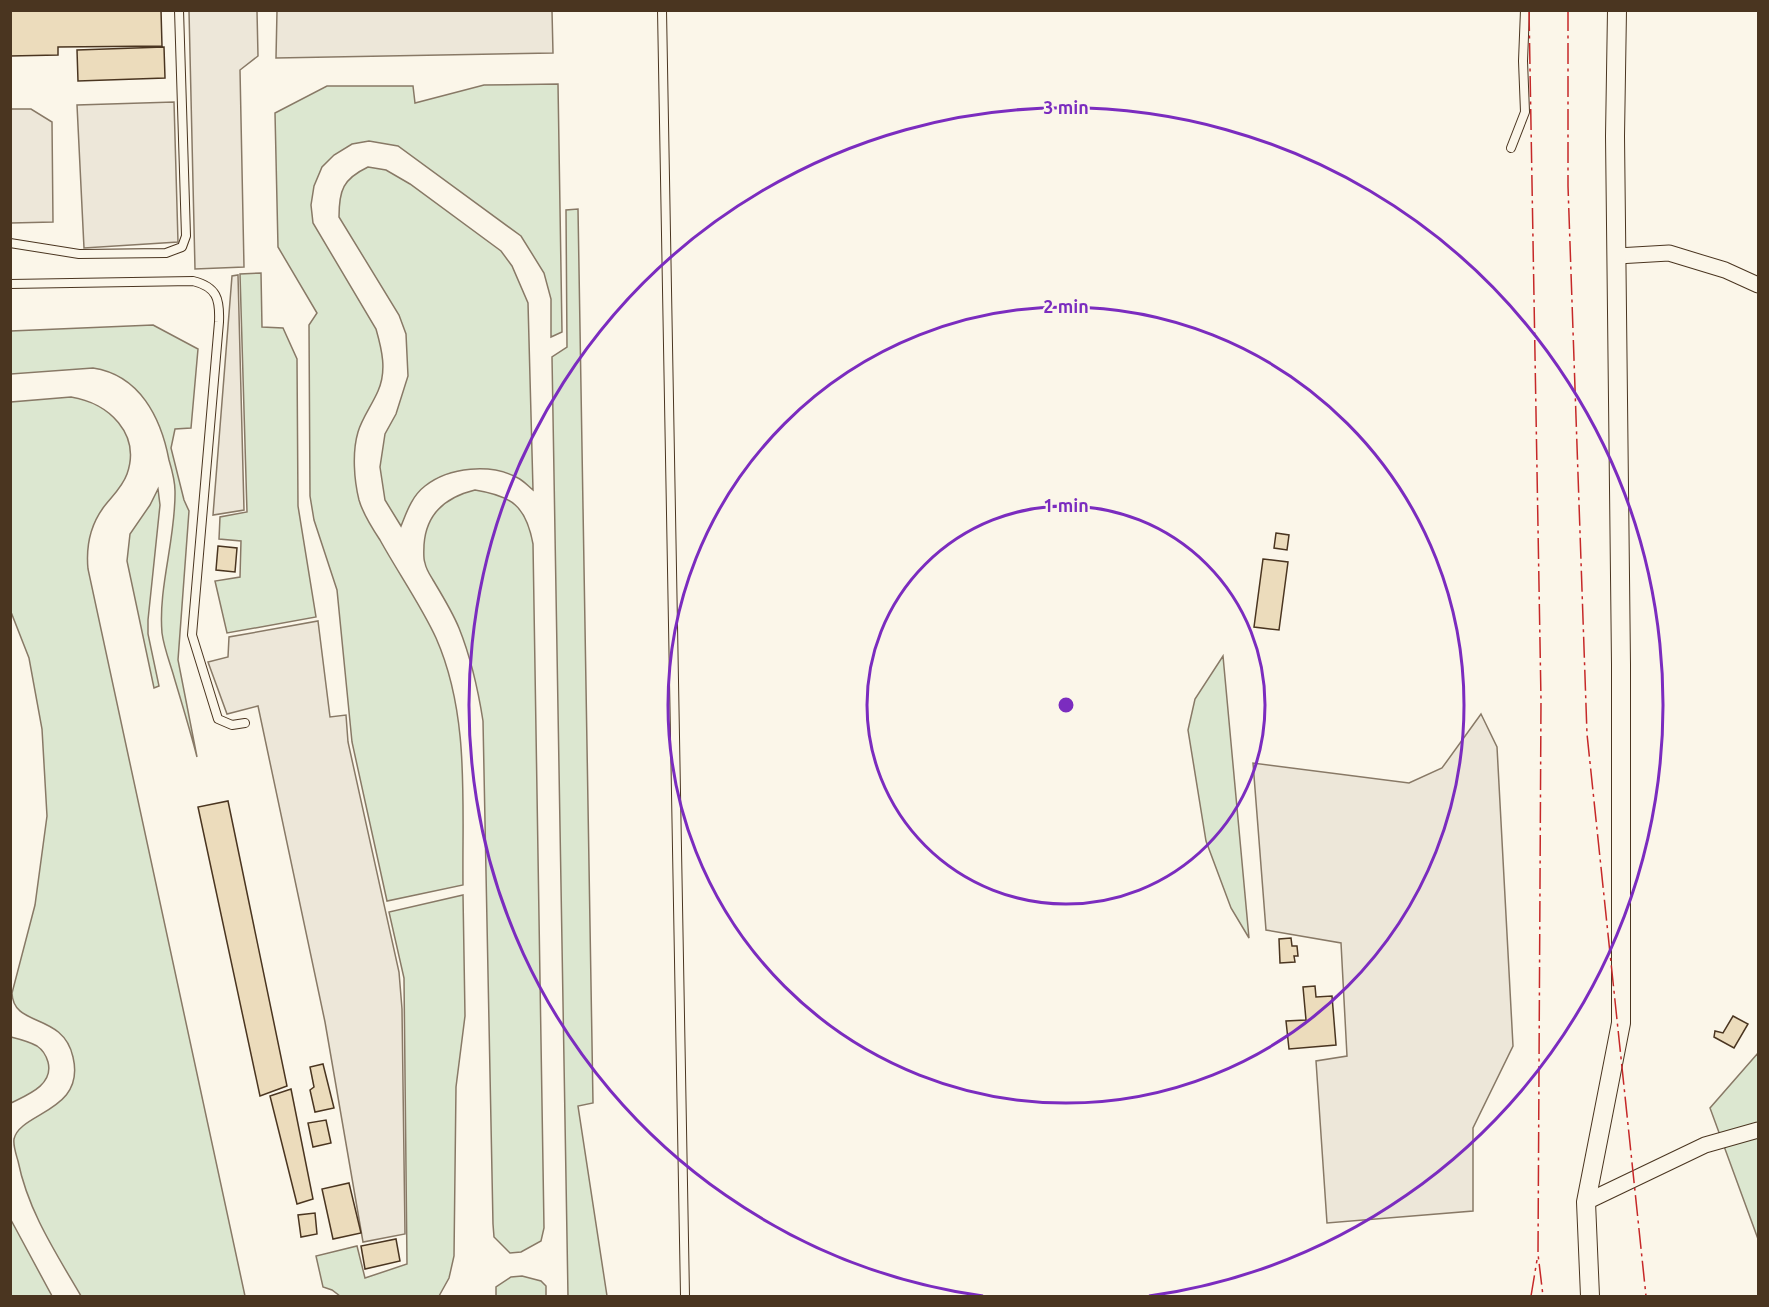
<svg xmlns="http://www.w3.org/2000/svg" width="1769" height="1307" viewBox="0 0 1769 1307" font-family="Ubuntu,sans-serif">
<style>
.green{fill:#dce7d0;stroke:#887966;stroke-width:1.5}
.parking{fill:#ede7d9;stroke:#887966;stroke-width:1.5}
.building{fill:#ecdcbc;stroke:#4a3520;stroke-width:1.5}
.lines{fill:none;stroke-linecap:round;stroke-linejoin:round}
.service-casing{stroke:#4a3520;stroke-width:10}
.minor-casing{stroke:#4a3520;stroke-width:17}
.tertiary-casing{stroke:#4a3520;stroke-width:20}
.service{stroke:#fbf6e9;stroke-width:8}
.minor{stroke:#fbf6e9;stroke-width:15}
.tertiary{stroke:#fbf6e9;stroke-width:18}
.power{stroke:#c62828;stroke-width:1.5;stroke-dasharray:21 4.5 3 4.5;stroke-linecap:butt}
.ring{fill:none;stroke:#7b2cbf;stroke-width:3}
.centre{fill:#7b2cbf;stroke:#fbf6e9;stroke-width:3}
.ring-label{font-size:18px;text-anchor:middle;font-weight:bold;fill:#7b2cbf;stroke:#fbf6e9;stroke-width:4.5;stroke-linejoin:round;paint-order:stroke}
</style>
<rect width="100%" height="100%" fill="#fbf6e9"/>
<path class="green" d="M558 84 562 332 551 337V299L544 273 521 236 398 146 369 141 352 144 334 155 322 167 314 186 311 205 313 223 376 329C382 350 387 371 378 391 372 405 362 418 358 432 352 452 354 480 359 500 363 514 372 528 380 540 397 571 422 607 436 638 470 715 462 803 463 885L387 901 352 742 337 590 314 520 310 496 309 325 317 313 278 247 275 113 327 86H413L415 103 484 85Z
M368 167 386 170 410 184 501 251 512 266 528 303 533 490C528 486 524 481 518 478 491 463 449 467 425 486 412 496 407 511 401 526L385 500 380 467 385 434 396 414 408 376 406 334 399 315 339 217C339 190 343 179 368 167Z
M578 209 593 1103 578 1106 607 1296H568L552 357 567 347 566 210Z
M261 273 262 327 283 328 297 359 298 506 316 617 227 633 215 581 240 577 241 541 219 539 220 517 247 512 240 274Z
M153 325 198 349 191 428 175 429 171 448 184 500 189 511 178 660 197 757C190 730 182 704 174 677 170 663 164 648 162 633 158 587 176 538 175 491 175 481 172 470 169 460 161 418 140 375 93 368L11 374V331Z
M71 397C109 403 141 434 127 474 122 488 111 497 103 508 90 526 86 548 88 569L245 1296H81C56 1253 28 1211 18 1161 16 1154 13 1146 14 1139 20 1112 86 1112 73 1057 63 1012 13 1028 12 993L35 905 47 816 42 729 29 658 11 612V402Z
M158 489 160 505 148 620V634L159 686 154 688 127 561 130 534 150 505Z
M475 490C512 496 526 506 533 544L544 1228 541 1241 521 1252 510 1253 494 1237 493 1224 483 721C478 689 471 658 459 628 452 611 442 595 433 580 430 575 426 569 425 563 423 558 424 551 424 545 426 514 446 497 475 490Z
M1223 656 1249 938 1231 908 1206 841 1188 730 1195 699Z
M463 895 465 1016 456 1087 454 1256 449 1278 439 1296H340L332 1290 323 1287 316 1256 357 1246 365 1278 407 1264 404 978 389 912Z
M11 1037C19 1039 30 1042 37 1046 43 1050 46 1055 48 1062 54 1085 27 1095 11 1103Z
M1758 1053V1239L1710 1108Z
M11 1220 52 1296H11Z
M522 1276 541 1281 546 1286V1296H496V1287L511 1277Z"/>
<path class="parking" d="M189 11H257L258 56 240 70 244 267 195 269Z
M277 11H552L553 53 276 58Z
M174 102 178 242 84 248 77 105Z
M11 109H31L52 122 53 222 11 223Z
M238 275 244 510 213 515 232 276Z
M318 621 330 717 346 715 348 742 399 972 402 1009 405 1234 363 1242 325 1022 258 706 227 714 208 662 228 657 229 637Z
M1481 714 1497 747 1513 1046 1473 1128V1211L1327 1223 1316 1061 1347 1056 1341 943 1266 930 1253 763 1409 783 1442 768Z"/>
<path class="building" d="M10 10H161L162 46 58 47V55L10 56Z
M164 47 165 78 78 81 77 50Z
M1276 533 1289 535 1287 550 1274 548Z
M218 546 237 548 235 572 216 570Z
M1263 559 1288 562 1279 630 1254 627Z
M228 801 287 1086 260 1096 198 807Z
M1291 938 1292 946H1297L1298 956H1294L1295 962 1280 963 1279 939Z
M1315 986 1316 997 1332 996 1336 1045 1289 1049 1286 1021 1306 1020 1303 987Z
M1733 1016 1748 1024 1734 1048 1714 1037 1715 1031 1723 1033Z
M323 1064 334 1108 315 1112 310 1090 314 1087 310 1067Z
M291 1089 313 1199 297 1204 270 1096Z
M326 1120 331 1143 313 1147 308 1123Z
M349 1183 361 1233 333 1239 322 1189Z
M315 1213 317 1234 301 1237 298 1215Z
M396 1239 400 1261 365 1269 361 1246Z"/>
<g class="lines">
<defs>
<path id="service" d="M662 10 685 1296
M1511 148 1525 112 1523 61 1525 10
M10 243 79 254 166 253 182 247 186 236 179 10
M10 284 193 281C217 287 220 299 219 322L192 635 218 719 232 725 245 723"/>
<path id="minor" d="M1617 256 1669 253 1725 270 1758 285
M1586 1202 1705 1145 1758 1130"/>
<path id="tertiary" d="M1590 1296 1586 1202 1621 1023V664L1615 136 1617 10"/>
</defs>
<use href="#service" class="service-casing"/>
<use href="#minor" class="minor-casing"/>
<use href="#tertiary" class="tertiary-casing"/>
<use href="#service" class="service"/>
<use href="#minor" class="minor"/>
<use href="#tertiary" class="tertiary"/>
<path class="power" d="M1529 10 1541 700 1538 1254 1543 1296
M1568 10V186L1587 734 1646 1296
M1531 1296 1537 1260"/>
</g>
<g class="ring">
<circle cx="1066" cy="705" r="199"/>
<circle cx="1066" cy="705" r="398"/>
<path d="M983 1296A597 597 0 1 1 1149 1296"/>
</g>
<circle cx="1066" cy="705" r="9" class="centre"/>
<g class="ring-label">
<text x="1066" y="114">3 min</text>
<text x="1066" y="313">2 min</text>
<text x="1066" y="512">1 min</text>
</g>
<rect width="1769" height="1307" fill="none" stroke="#4a3520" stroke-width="24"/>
</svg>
